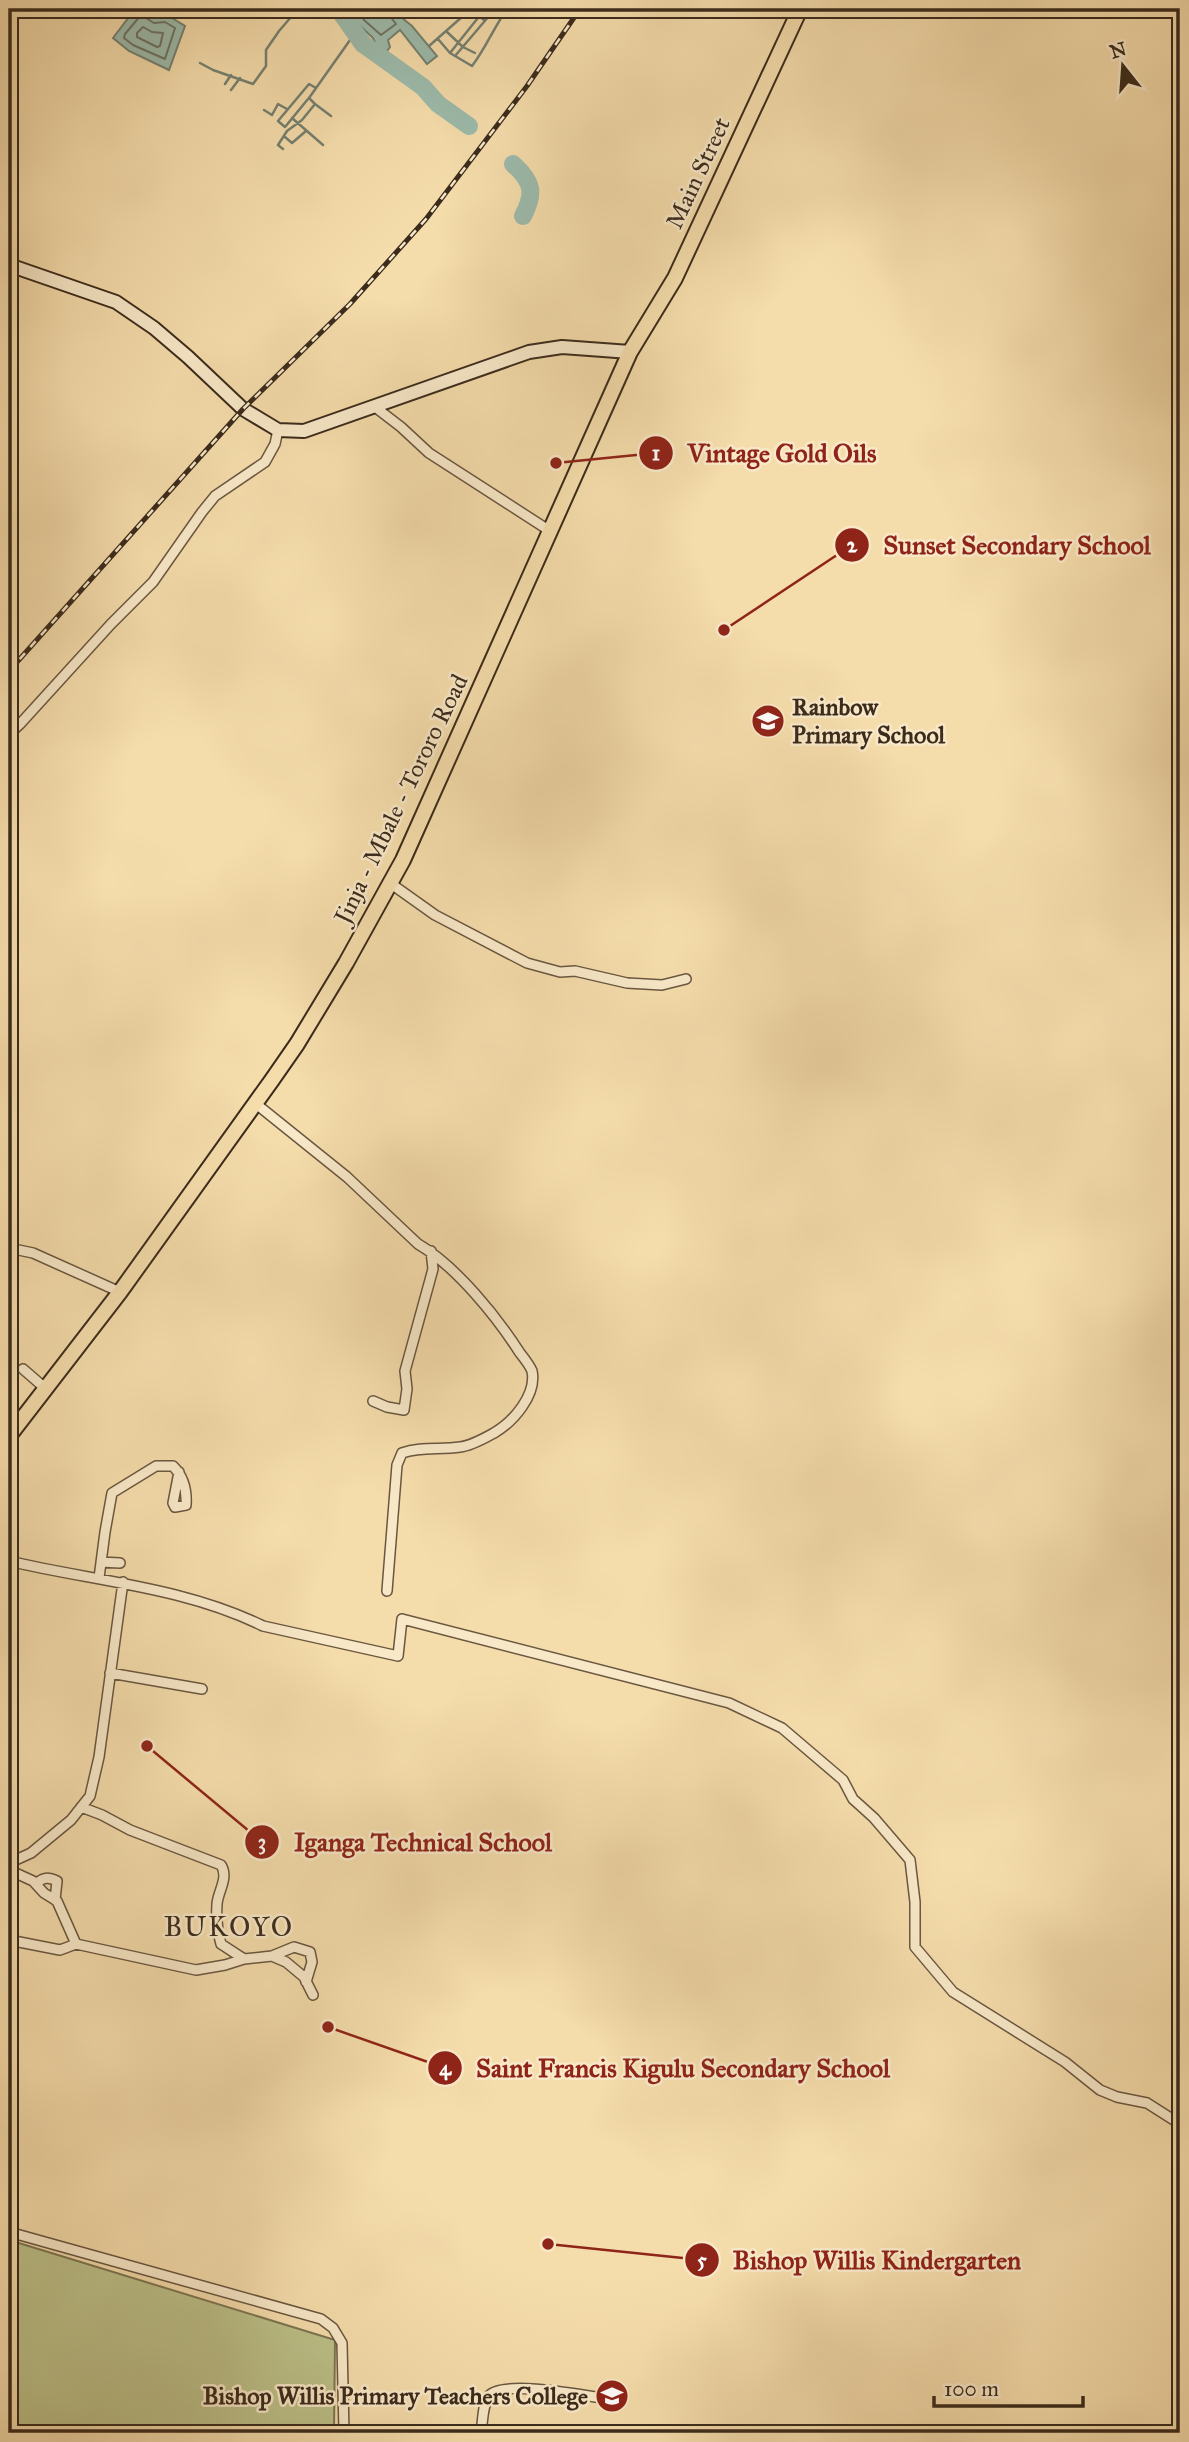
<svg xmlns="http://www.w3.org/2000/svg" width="1189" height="2442" viewBox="0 0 1189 2442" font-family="'IM FELL Great Primer',serif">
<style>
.green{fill:#bcc089;stroke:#7c7652;stroke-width:2}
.water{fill:#9cbbac;stroke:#758172;stroke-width:2}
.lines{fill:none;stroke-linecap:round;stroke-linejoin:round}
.shore{stroke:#6c7364;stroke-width:2}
.stream{stroke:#758172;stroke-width:2.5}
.river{stroke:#9cbbac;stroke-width:18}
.minor-casing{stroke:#6a5740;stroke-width:12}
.secondary-casing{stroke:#3b2b1c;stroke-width:16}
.primary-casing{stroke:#3b2b1c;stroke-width:18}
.minor{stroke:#f8e8c8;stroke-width:9}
.secondary{stroke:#f8e8c8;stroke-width:12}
.primary{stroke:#f5dcab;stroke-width:14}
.rail-casing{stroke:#3b2b1c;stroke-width:5}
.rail{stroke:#f8e8c8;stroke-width:2.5;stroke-dasharray:8;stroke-linecap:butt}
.labels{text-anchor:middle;stroke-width:5;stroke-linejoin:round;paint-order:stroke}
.street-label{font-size:24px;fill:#3b2b1c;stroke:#f8e8c8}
.poi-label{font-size:24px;font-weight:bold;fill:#3b2b1c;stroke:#f8e8c8;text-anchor:start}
.quarter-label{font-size:28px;letter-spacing:2px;fill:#3b2b1c;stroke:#f8e8c8}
.leader{fill:none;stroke:#8f2418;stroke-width:2.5}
.callout-dot{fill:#8f2418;stroke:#f8e8c8;stroke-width:2.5}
.mark-label{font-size:21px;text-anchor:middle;font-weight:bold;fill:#fff}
.callout-label{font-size:26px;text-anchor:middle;font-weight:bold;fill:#8f2418;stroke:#f8e8c8;stroke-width:5;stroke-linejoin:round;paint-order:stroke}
</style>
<rect width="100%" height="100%" fill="#f5dcab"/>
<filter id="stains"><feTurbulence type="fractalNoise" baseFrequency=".00286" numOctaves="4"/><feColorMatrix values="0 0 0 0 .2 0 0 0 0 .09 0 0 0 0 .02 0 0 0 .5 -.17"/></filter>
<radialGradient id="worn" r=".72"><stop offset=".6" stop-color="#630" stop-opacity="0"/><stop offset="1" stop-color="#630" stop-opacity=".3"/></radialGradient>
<path class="green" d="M9 2240 335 2340 334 2433H9Z"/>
<path class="water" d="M135 9H146L158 17 162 12 185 26 169 70 129 51 113 38Z
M349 9H391L412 26 437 56 427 64 400 30 388 40 390 47 387 51 377 47 373 38 358 24Z"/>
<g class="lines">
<path class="shore" d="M357 9 364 20 381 35 396 24 389 15 388 9
M141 15 154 23 165 22 175 28 165 59 133 45 124 38 125 34Z
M143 27 152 32 163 33 160 46 157 47 137 37V33Z"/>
<path class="stream" d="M472 9 485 21
M446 31 463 47 475 53
M438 39 450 53 472 66C486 48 494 27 507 9
M429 46 471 9
M450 53 485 9
M455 56 495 9
M200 63 213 70 253 84 266 66V50L279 31 298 9
M225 84 231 75
M231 90 240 78
M308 99 285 127 278 121 309 84 316 88
M315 104 331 116
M264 110 272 115 278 104 287 109
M292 118 323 145
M285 137 292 143 306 131
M283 149 278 145 287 131 302 120 315 104 309 98 355 33"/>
<path class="river" d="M342 9V14L363 44 423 87 438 104 469 126
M513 164C533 182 535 193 523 216"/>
<defs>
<path id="minor" d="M375 407 401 427 429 453 550 531
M9 734 20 724 111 624 153 582 202 512 215 496 265 462 275 444 278 430
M390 883 435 915 527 963 560 972 575 971 627 983 662 985 686 979
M255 1103 347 1177 418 1244C456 1266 497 1317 520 1353 524 1358 530 1366 532 1371 537 1395 513 1422 494 1433 485 1438 471 1446 460 1447 440 1450 421 1446 402 1453L397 1465 387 1591
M9 1248 33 1253 120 1292
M23 1369 46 1389
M373 1401 387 1407 404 1410 407 1389 405 1371 433 1269 431 1251
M9 1561C93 1581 184 1587 263 1626L398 1656 402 1619 729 1703 782 1728 843 1780 853 1799 874 1818 910 1860 915 1902V1947L953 1992 1065 2062 1100 2090 1117 2097 1147 2103 1180 2124
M101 1562 120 1563
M99 1578 105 1532 112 1493 156 1466H173C184 1477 187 1490 186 1505L175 1507 173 1503 179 1472
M110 1673 202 1689
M81 1807 102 1815 130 1830 221 1865C229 1878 218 1891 217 1904 216 1919 217 1930 221 1944L244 1959
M9 1863 31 1853 71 1820 90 1796 99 1757 123 1582
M9 1870 33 1881 44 1893 57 1901 76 1944
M36 1884C43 1877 48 1877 57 1881L55 1900
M9 1940 60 1950 76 1944 196 1970 225 1965 244 1959 272 1956 286 1962 304 1977 313 1995
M272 1956 294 1947 310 1952 312 1962 306 1982
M9 2232 321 2319 333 2328 342 2343 344 2433
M481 2433C483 2421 482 2406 489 2396 500 2379 588 2396 608 2399"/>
<path id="secondary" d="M9 265 116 302 154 328 188 357 243 409 278 430 304 431 529 352 562 347 630 352"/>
<path id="primary" d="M9 1436 120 1292 272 1080 297 1044 346 963 403 860 630 352 675 278 800 9"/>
</defs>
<use href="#minor" class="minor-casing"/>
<use href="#secondary" class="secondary-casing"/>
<use href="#primary" class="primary-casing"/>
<use href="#minor" class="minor"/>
<use href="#secondary" class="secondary"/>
<use href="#primary" class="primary"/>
<defs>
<path id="rail" d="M9 671 243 409 350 304 426 219 527 86 580 9"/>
</defs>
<use href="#rail" class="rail-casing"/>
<use href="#rail" class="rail"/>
</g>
<defs>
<symbol id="school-disc" viewBox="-11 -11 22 22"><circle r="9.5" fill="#8f2418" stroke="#f8e8c8"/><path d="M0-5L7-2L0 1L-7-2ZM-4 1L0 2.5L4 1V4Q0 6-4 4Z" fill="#fff"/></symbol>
</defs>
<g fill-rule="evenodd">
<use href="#school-disc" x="749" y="702" width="38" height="38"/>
<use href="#school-disc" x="593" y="2377" width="38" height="38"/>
</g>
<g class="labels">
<g class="street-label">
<text transform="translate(698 173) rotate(-65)" y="8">Main Street</text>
<text transform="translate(401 799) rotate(-64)" y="8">Jinja - Mbale - Tororo Road</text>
</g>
<g class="poi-label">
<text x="792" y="715">Rainbow<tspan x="792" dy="28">Primary School</tspan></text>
<text x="588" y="2404" text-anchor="end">Bishop Willis Primary Teachers College</text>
</g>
<g class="quarter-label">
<text x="229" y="1936">BUKOYO</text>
</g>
</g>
<path class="leader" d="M556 463L656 453M724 630L852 545M147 1746L262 1842M328 2027L445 2068M548 2244L702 2260"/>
<g class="callout-dot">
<circle cx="556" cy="463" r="7"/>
<circle cx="724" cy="630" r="7"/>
<circle cx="147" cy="1746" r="7"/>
<circle cx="328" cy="2027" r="7"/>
<circle cx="548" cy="2244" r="7"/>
<circle cx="656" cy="453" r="18"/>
<circle cx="852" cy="545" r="18"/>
<circle cx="262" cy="1842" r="18"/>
<circle cx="445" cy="2068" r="18"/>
<circle cx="702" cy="2260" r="18"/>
</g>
<g class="mark-label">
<text x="656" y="460">1</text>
<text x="852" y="552">2</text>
<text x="262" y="1849">3</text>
<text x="445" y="2075">4</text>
<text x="702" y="2267">5</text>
</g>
<g class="callout-label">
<text x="782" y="462">Vintage Gold Oils</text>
<text x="1017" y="554">Sunset Secondary School</text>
<text x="423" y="1851">Iganga Technical School</text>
<text x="683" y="2077">Saint Francis Kigulu Secondary School</text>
<text x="877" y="2269">Bishop Willis Kindergarten</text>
</g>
<rect width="1189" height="2442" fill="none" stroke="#f5dcab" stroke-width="35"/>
<rect x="10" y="10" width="1168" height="2421" fill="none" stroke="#3b2b1c" stroke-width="3.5"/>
<rect x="18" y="18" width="1154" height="2407" fill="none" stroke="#3b2b1c" stroke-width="2"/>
<g transform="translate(1123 66) rotate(343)" stroke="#f8e8c8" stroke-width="5" paint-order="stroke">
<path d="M0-5L12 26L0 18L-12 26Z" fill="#3b2b1c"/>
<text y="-10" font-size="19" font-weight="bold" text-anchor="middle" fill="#3b2b1c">N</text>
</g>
<path d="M934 2396v10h149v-10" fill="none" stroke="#3b2b1c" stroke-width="3.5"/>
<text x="944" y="2396" font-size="21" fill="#3b2b1c" stroke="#f8e8c8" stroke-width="5" paint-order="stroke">100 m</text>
<rect width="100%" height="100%" filter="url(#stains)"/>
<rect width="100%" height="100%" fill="url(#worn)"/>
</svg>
